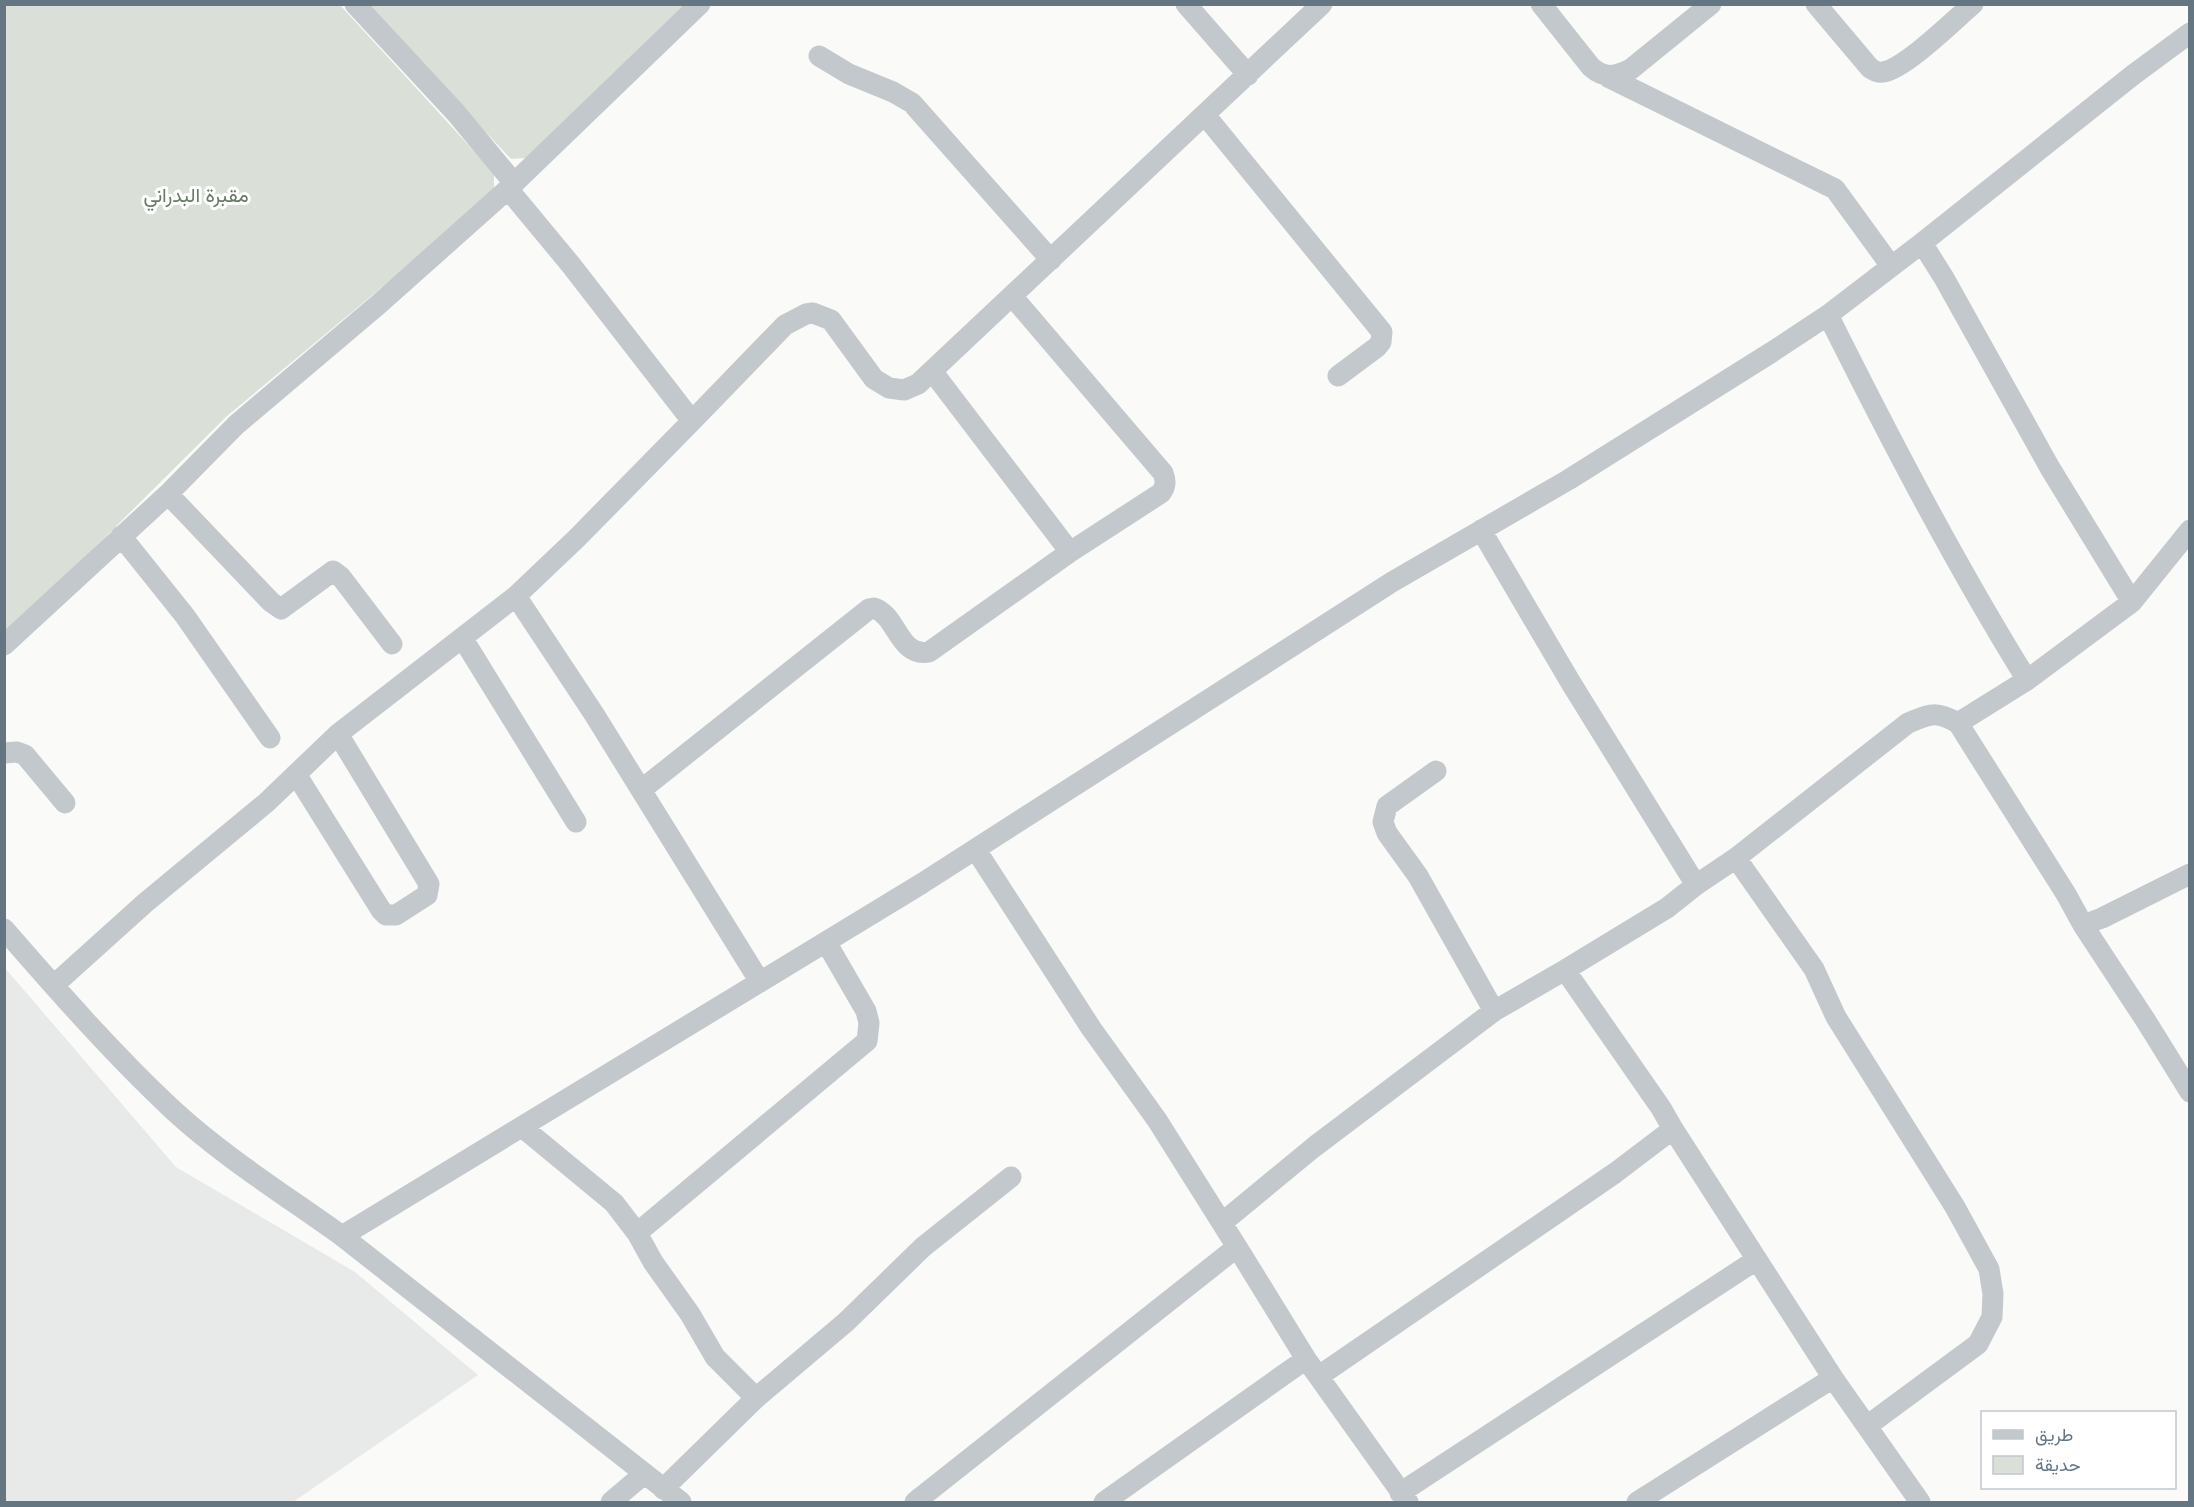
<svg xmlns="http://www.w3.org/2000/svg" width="2194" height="1507" viewBox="0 0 2194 1507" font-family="'DM Sans',Vazirmatn,sans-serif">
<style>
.built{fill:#e8e9e9}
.green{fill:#dadfd7}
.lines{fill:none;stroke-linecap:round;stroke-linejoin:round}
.minor{stroke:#c3c8cc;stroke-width:21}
.labels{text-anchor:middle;stroke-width:6;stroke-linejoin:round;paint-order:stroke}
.park-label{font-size:20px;fill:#687a64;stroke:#fff}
</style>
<rect width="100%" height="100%" fill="#fafaf8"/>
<path class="built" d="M5 968 176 1167 355 1272 478 1375 293 1502H5Z"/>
<path class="green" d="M5 5H340L494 173V188L399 273 227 416 67 575 5 630Z
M366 5H688L526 158 511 159Z"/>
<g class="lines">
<path class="minor" d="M355 4 456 113 514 183
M1186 4 1248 75
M1541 4 1591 67C1605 79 1615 77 1631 69L1711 4
M1816 4 1870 68C1875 71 1878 73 1883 72 1905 69 1954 20 1973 4
M819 56 849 74 893 92 912 103 1051 260
M1608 77 1835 189 1891 266
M1205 115 1382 332 1381 342 1377 347 1338 376
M1828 315C1890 439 1954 562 2027 680L2132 602 2050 468 1944 278 1922 243
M932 371 1070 552
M692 421 785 325 806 314 813 313 831 320 874 379 889 388 904 390 918 384 1322 4
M168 494 271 602 281 609 333 571 341 577 392 644
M121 536 185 616 270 738
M516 596 594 714 760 982
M2132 602 2190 530
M463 639 576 822
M4 645 168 494 236 425 379 304 508 189 700 4
M1958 723 2027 680
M4 753 17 752 25 755 65 803
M1436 771 1387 806 1383 822 1387 833 1418 876 1494 1011
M296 774 381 910 386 915H396L427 895 429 884 338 734
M641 790 869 609 874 608C897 615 899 658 929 652L1070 552 1161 493C1166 486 1166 481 1163 473L1012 296
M1736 858 1814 969 1836 1017 1955 1207 1989 1269 1993 1294 1992 1317 1978 1344 1867 1426
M1696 885 1736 858 1908 723C1931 714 1935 710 1958 723L2066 894 2083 925 2102 918 2190 874
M2083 925 2146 1021 2190 1092
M4 929C58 991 113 1054 173 1110 224 1157 285 1195 342 1236L921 884 1392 582 1568 480 1772 352 1828 315 1922 243 2133 75 2190 33
M54 985 145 903 267 802 338 734 516 596 577 538 692 421 571 265 508 189
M522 1127 614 1203 637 1233 653 1262 690 1314 715 1357 756 1398
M1673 1129 1833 1378 1920 1502
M1223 1222 1314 1147 1494 1011 1565 970
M637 1233 867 1041 869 1023 866 1011 826 942
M342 1236 681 1502
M1237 1247 1306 1359 1408 1502
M1319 1376 1615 1173 1673 1129 1661 1108 1565 970 1667 908 1696 885 1571 683 1481 530
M663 1489 756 1398 846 1322 923 1247 1011 1177
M1400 1493 1756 1260
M611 1502 644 1474
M915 1502 1237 1247 1157 1120 1091 1028 976 850
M1104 1502 1306 1359
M1637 1502 1833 1378"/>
</g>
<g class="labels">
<g class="park-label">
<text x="196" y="202">مقبرة البدراني</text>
</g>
</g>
<rect width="2194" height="1507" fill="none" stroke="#657683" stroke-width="12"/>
<rect x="1981" y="1411" width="195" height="78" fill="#ffffff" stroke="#c1c8cd" stroke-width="1.5"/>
<rect x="1993" y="1430" width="30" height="9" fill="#c3c8cc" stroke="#c1c8cd" stroke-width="1.5"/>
<text x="2035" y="1441" font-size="18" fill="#657683">طريق</text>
<rect x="1993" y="1456" width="30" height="18" fill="#dadfd7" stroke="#c1c8cd" stroke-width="1.5"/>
<text x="2035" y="1471" font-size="18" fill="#657683">حديقة</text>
</svg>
